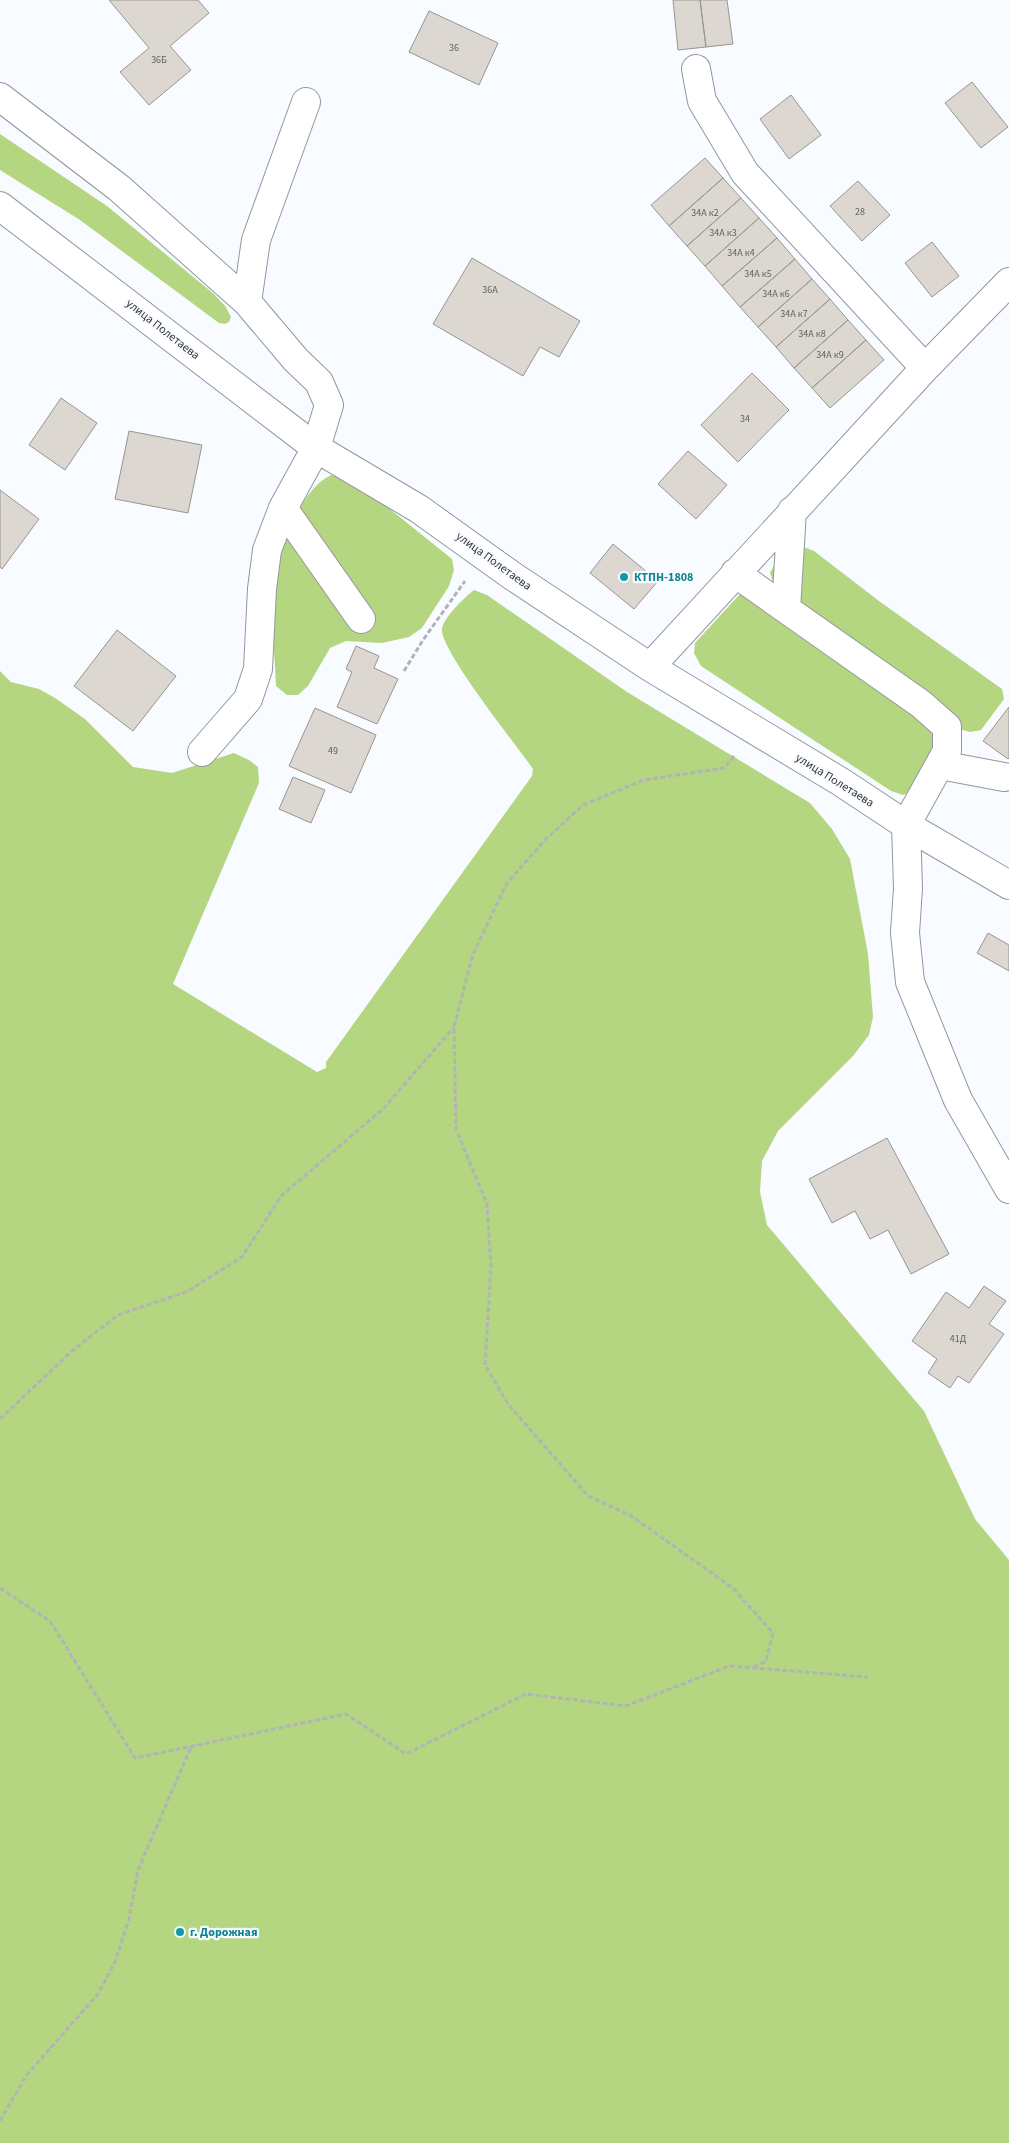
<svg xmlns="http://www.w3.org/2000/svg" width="1009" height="2143" viewBox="0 0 1009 2143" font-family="'Source Sans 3',sans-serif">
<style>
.forest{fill:#b4d680}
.building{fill:#dcd8d1;stroke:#99958f}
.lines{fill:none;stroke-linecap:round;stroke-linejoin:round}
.minor-casing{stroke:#93979d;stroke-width:30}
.path{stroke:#b1b4b7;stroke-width:3;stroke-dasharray:5 2.5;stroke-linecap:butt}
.minor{stroke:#fff;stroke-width:28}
.culture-dot{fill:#0f9aa8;stroke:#f8fbff;stroke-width:2}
.labels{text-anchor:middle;stroke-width:4.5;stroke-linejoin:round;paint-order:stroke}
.number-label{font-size:10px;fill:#606060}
.street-label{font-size:12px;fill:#36383b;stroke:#f8fbff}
.culture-label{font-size:12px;font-weight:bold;fill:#0d838f;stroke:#f8fbff;text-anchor:start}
</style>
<rect width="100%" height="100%" fill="#f8fbff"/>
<path class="forest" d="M0 134 107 206 214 294 226 307 231 317 229 322 225 324 219 323 80 220 0 170Z
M331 475 355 481 452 559 454 570 449 586 422 628 409 637 382 643 346 641 330 648 308 686 298 695H287L276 686C275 657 271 627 273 598 275 560 296 492 331 475Z
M801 546 814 551 879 601 1002 689 1004 699 981 730 970 732 959 729 774 584 770 573 776 562Z
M474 590 487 595 627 692 810 803 832 829 850 859 868 954 873 1017 869 1035 853 1056 778 1131 762 1161 760 1192 767 1225 924 1411 975 1519 1009 1560V2143H0V671L11 682 39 689 55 698 85 719 133 767 172 773 234 753 249 760 258 767 259 783 173 984 317 1072 326 1068V1062L532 776 533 769C518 747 438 648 442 628 445 616 465 597 474 590Z
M740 594H747L911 713 931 732 935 743 932 754 910 792 903 795 891 791 701 666 694 653 695 643Z"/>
<path class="building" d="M109 0H198L209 13 170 46 191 70 149 105 120 72 149 48Z
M673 0H700L706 47 678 50Z
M700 0H727L733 44 706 47Z
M429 11 498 43 479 85 409 52Z
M972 82 1008 127 981 148 945 103Z
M791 95 821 135 789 159 760 119Z
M705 158 723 178 669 226 651 205Z
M723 178 741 198 687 246 669 226Z
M858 181 890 215 862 241 830 206Z
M741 198 759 218 705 266 687 246Z
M759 218 777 238 722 286 705 266Z
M777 238 795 259 740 307 722 286Z
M932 242 959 276 932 297 905 263Z
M472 258 580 321 559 357 540 347 523 376 433 324Z
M795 259 812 279 758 327 740 307Z
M812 279 830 299 776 347 758 327Z
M830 299 848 320 794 368 776 347Z
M848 320 866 340 812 388 794 368Z
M866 340 884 360 830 408 812 388Z
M752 373 789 410 738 462 701 425Z
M61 398 97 423 65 470 29 445Z
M129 431 202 445 188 513 115 499Z
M688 451 727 485 696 519 658 484Z
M0 490 39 519 2 569 0 567Z
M613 544 658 581 634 609 590 573Z
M117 630 176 676 133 731 74 686Z
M356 646 379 656 374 668 398 679 377 724 337 707 352 672 346 669Z
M1009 707V758L1008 759 983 741Z
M315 708 376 735 351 793 289 766Z
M293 777 325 790 311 823 279 809Z
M988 933 1009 945V971L977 953Z
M887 1138 949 1254 911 1274 888 1230 870 1239 855 1211 832 1223 809 1179Z
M984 1286 1006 1301 989 1324 1004 1334 969 1383 958 1376 950 1388 928 1373 937 1359 912 1341 946 1292 969 1308Z"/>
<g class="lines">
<defs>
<path id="minor" d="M696 69 702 101 745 173 925 368
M0 97 119 188 247 302 296 360 319 382 329 405 316 448 283 508 267 550 262 589 258 669 248 699 202 752
M0 206 316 448 419 509 514 577 650 667 841 782 906 825 1009 885
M247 302 256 240 306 102
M283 508 361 619
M735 573 921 704 947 727V751L906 825 908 888 905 933 910 982 958 1100 1009 1189
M786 609 792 511
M650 667 925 368 1009 282
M940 765 1004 777"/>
</defs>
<use href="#minor" class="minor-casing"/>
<path class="path" d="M404 671 423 640 465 581
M734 756 724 768 644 780 583 805 545 840 507 883 473 954 454 1027 456 1129 487 1204 491 1266 485 1365 508 1404 588 1496 630 1515 733 1588 773 1633 766 1661 752 1668
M0 1419 73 1350 118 1315 186 1292 242 1257 281 1196 383 1109 454 1027
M0 1588 50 1621 135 1758 346 1714 406 1754 526 1694 626 1706 729 1666 868 1677
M0 2121 26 2076 98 1994 115 1962 129 1919 138 1870 191 1747"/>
<use href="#minor" class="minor"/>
</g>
<g class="culture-dot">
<circle cx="624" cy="577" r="5"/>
<circle cx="180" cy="1932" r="5"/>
</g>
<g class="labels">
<g class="number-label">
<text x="454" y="51">36</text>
<text x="159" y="63">36Б</text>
<text x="860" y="215">28</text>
<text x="705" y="216">34А к2</text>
<text x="723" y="236">34А к3</text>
<text x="741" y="256">34А к4</text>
<text x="758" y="277">34А к5</text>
<text x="490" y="293">36А</text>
<text x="776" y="297">34А к6</text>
<text x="794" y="317">34А к7</text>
<text x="812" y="337">34А к8</text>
<text x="830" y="358">34А к9</text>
<text x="745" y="422">34</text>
<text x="333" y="754">49</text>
<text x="958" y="1342">41Д</text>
</g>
<g class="street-label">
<text transform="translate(163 329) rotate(38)" y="4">улица Полетаева</text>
<text transform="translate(494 561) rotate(36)" y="4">улица Полетаева</text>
<text transform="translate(835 780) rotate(32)" y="4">улица Полетаева</text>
</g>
<g class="culture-label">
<text x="634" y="581">КТПН-1808</text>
<text x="190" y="1936">г. Дорожная</text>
</g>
</g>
</svg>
